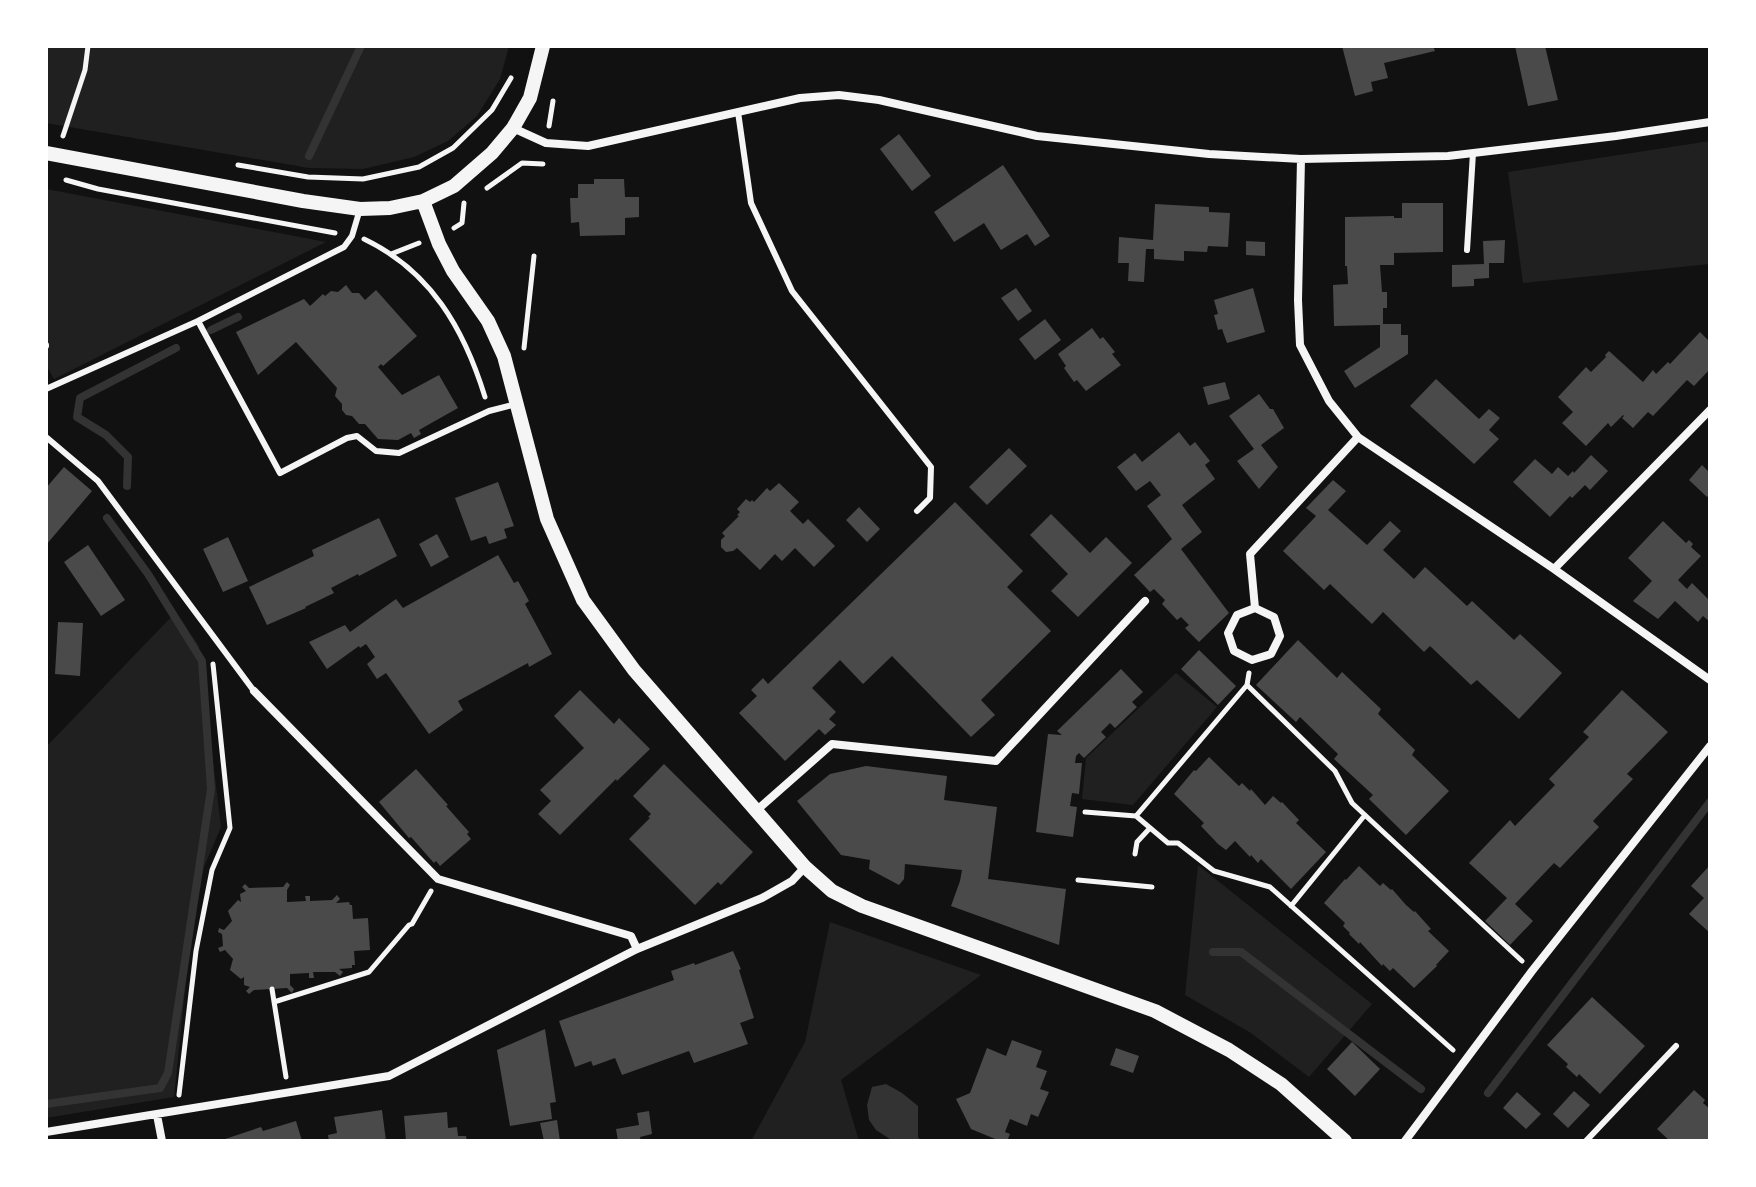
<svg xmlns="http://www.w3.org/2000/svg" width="1756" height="1187" viewBox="0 0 1756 1187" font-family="Rubik,sans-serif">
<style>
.green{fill:#202020}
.water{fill:#333}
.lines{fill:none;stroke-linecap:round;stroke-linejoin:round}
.stream{stroke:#333;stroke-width:8}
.building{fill:#4a4a4a}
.path{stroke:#f5f5f5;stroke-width:5}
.service{stroke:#f5f5f5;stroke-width:6}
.minor{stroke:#f5f5f5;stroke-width:8}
.tertiary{stroke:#f5f5f5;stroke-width:14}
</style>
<rect width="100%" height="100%" fill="#111"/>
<path class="green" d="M46 46H509L500 79 477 116 448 141 414 157 363 169 309 168 46 123Z
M1710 141V264L1523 283 1508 172Z
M46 189 326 242 54 379 46 365Z
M176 612 199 646 221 827 204 867 189 951 174 1097 46 1118V747Z
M1176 673 1217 707 1133 805 1082 799 1086 758Z
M1198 865 1372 1004 1309 1077 1251 1033 1185 995Z
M830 922 981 975 841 1080 859 1141H751L805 1042Z"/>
<path class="water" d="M886 1084 902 1093 918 1106V1137L921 1141H893L876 1130 869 1120 867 1105 872 1087Z"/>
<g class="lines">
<path class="stream" d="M309 156 361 46
M211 330 238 317
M127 486 128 457 106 435 77 417 80 398 176 348
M1213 952H1241L1421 1089
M1488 1093 1710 802
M46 1104 160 1088 168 1073 211 789 202 661 148 574 107 518"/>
</g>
<path class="building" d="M1342 46H1433L1435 51 1384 63 1388 78 1371 82 1373 91 1355 96Z
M1515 46H1545L1558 100 1528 106Z
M899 134 931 176 912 191 880 149Z
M1003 165 1050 236 1035 246 1027 234 1001 250 984 223 954 242 934 212Z
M594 179H624L625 197H639V217L625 218V235L580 236 579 222 571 223 570 198H578V184H594Z
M1402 203H1443V252L1394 253V265H1380L1382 292H1387V308H1383V324H1401V335H1408V354L1355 388 1344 371 1380 347V325L1334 326 1333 285 1348 284 1347 266H1345V217L1394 216V218H1402Z
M1155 204 1209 207V212L1230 213 1228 247 1208 246 1207 252 1184 251V261L1154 259V249H1146L1144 282 1128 281 1129 263H1118L1119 237 1153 240Z
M1505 240 1504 263H1489V278L1474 279V286L1452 287V265L1484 264 1483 241Z
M1246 241 1265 242V256L1246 255Z
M346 285 352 293H359L365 300 376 290 417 336 383 366 381 364 378 367 402 395 439 375 458 408 419 430 421 434 414 438 411 433 398 440 378 439 365 424H359L352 416 346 415 342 410V404L335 396 337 388 296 342 258 375 236 332 304 299 310 306 323 294 325 296 331 291 338 292Z
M1016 288 1032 311 1018 321 1001 298Z
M1253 288 1265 332 1227 343 1222 329 1218 330 1214 315 1218 314 1214 300Z
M1045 319 1061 340 1035 360 1019 339Z
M1092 328 1100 339 1103 337 1115 352 1112 354 1121 365 1086 391 1077 380 1074 382 1064 368 1066 366 1058 354Z
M1700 332 1710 342V369L1694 386 1687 380 1653 416 1648 412 1633 428 1622 418 1624 416 1623 415 1611 427 1608 423 1586 446 1562 423 1573 412 1558 397 1586 367 1591 372 1606 357 1605 355 1609 351 1643 382 1653 370 1656 374 1668 362 1670 364Z
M1436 379 1479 419 1489 409 1500 418 1489 430 1499 439 1474 464 1410 406Z
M1225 382 1230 399 1208 405 1203 387Z
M1259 394 1270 409H1273L1284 428 1261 445 1278 467 1259 489 1237 461 1254 449 1229 416Z
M1179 432 1190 446 1195 442 1210 461 1205 465 1215 479 1182 505 1202 532 1181 549 1229 613 1199 642 1185 628 1189 625 1181 617 1177 620 1162 604 1165 600 1154 589 1150 592 1134 575 1172 539 1147 506 1161 495 1150 481 1136 491 1117 467 1135 453 1142 462Z
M1009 448 1027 466 987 505 969 487Z
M1591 455 1608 471 1590 490 1585 485 1572 498 1570 496 1550 517 1513 482 1535 459 1552 474 1558 467 1568 476 1573 471 1574 473Z
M1702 465 1710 473V494L1707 497 1689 480Z
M64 467 92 491 46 545V488Z
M1333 480 1346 491 1328 510 1367 545 1390 521 1401 531 1383 550 1414 579 1425 567 1467 606 1472 601 1514 640 1520 634 1562 673 1519 719 1477 680 1471 685 1430 646 1424 652 1383 612 1372 624 1330 584 1324 590 1283 551 1316 516 1306 508Z
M498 482 514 526 504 529 507 538 489 544 486 536 471 541 455 498Z
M779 483 799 502 790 511 803 524 808 519 835 546 814 567 795 548 782 561 775 554 760 570 737 548 733 551 726 552 721 547V540L725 536 722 533 739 516 737 515 740 512 737 509 746 499 750 502 752 500 754 502 767 488 770 491Z
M955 502 1023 571 1007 587 1051 631 981 700 995 715 971 737 892 656 863 684 840 660 812 688 836 712 829 719 836 725 825 735 819 729 785 761 739 713 757 696 751 690 763 678 768 684Z
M859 507 880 529 867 542 846 520Z
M1051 514 1090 553 1106 537 1132 563 1078 617 1051 591 1068 574 1030 535Z
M379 518 397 556 359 576 358 574 331 588 334 593 305 607 306 608 267 625 249 587 314 556 312 550Z
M1663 521 1686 543 1689 540 1693 544 1691 547 1701 556 1678 580 1687 589 1692 583 1710 601V622L1703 616 1698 622 1675 601 1658 619 1633 601 1652 581 1628 558Z
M437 534 449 557 431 567 419 544Z
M228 537 248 581 223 592 203 549Z
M88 545 125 600 101 616 64 562Z
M498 555 514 583 518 581 529 601 525 604 552 654 529 667 528 663 458 701 463 710 429 734 386 673 377 679 367 664 375 657 366 644 360 648 359 646 327 669 309 642 345 625 350 632 396 599 403 608Z
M58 622 83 623 80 676 55 674Z
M1298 640 1337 678 1342 672 1381 709 1378 714 1415 750 1412 755 1449 791 1406 835 1369 799 1373 795 1334 759 1338 754 1300 717 1296 722 1256 685Z
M1199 650 1236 686 1218 705 1181 669Z
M1121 669 1143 692 1132 702 1137 707 1115 728 1110 723 1101 732 1106 737 1084 758 1079 753 1076 756 1075 763H1082L1079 794 1072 793 1070 806 1077 807 1073 837 1036 832 1048 734 1062 735 1057 731Z
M580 690 614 724 619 718 650 749 617 781 616 779 560 835 538 814 551 801 540 790 584 748 554 716Z
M1622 690 1668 732 1627 774 1633 779 1593 821 1599 827 1560 868 1554 863 1515 904 1533 921 1510 945 1485 921 1507 898 1469 863 1510 820 1515 826 1555 785 1549 779 1589 737 1583 732Z
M1209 757 1239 786 1242 783 1250 791 1251 789 1265 805 1273 796 1281 803 1282 802 1299 820 1296 823 1326 852 1291 889 1261 859 1258 863 1251 855 1250 857 1235 841 1226 850 1218 844 1201 826 1204 823 1174 794 1194 770 1196 771Z
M664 764 753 852 721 885 718 882 695 905 629 839 650 818 648 817 651 814 633 796Z
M866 766 947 776 944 800 997 807 988 879 1066 889 1059 945 951 906 960 881 962 870 905 864 904 879 899 885 869 869 870 860 841 855 797 801 830 774Z
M416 769 448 805 446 806 469 832 467 834 471 839 440 866 436 861 434 863 411 837 409 838 379 802Z
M1710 865V933L1689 914 1704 898 1691 886Z
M1359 866 1380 886 1383 883 1391 890 1392 889 1406 905 1414 912 1415 911 1431 929 1428 931 1449 951 1436 965 1437 966 1414 988 1393 968 1390 971 1383 964 1382 966 1360 942 1359 944 1349 934 1350 933 1343 926 1345 923 1324 903 1345 879 1346 880Z
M287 882 290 885 287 890V902L306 901 305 896H310V901L332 900 337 895 340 899 336 903 349 902 350 905H352L353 919 368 918 370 950 354 951 355 965H352V968L339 969 343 972 340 976 335 972H313L314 978H309V973L290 974V985L294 989 292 993 287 988 272 989 254 990 249 994 246 991 250 987 244 985V977L241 979 230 970 233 959 225 950 220 952 218 948 223 946 222 934 218 932 219 928 224 930 232 921 228 911 238 900 241 902 240 894 246 891 242 887 245 884 249 888 283 887Z
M733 951 741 969 739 970 754 1018 740 1023 748 1044 694 1063 689 1051 622 1075 615 1058 593 1066 591 1061 575 1067 559 1021 674 980 671 971 694 963 695 965Z
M1592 997 1645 1046 1600 1094 1579 1074 1577 1077 1566 1067 1568 1064 1547 1045Z
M545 1029 556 1102 550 1103 552 1119 510 1126 497 1050Z
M1012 1040 1042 1051 1036 1067 1047 1071 1040 1089 1049 1092 1038 1117 1031 1114 1027 1126 1010 1119 1005 1132 1010 1134 1007 1141 1002 1139 1000 1141 971 1129 956 1099 970 1093 987 1048 1006 1056Z
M1352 1042 1380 1069 1355 1096 1327 1069Z
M1116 1048 1139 1056 1133 1073 1110 1065Z
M1694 1090 1705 1100 1703 1103 1710 1109V1141H1670L1657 1129Z
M1574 1091 1590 1105 1568 1128 1553 1114Z
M1517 1092 1541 1114 1526 1129 1503 1108Z
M382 1110 386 1141H329L328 1135 337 1133 334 1117Z
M649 1111 652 1134 640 1137 641 1141H618L616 1129 639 1125 637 1113Z
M447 1112 448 1128 457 1127 458 1136H466L467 1141H406L404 1116Z
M557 1120 560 1141H544L540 1123Z
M296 1121 302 1141H219L261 1127 263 1131Z"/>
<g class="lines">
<path class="path" d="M549 126 553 101
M63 136 85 70 88 46
M238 165 308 177 363 179 419 167 453 148 492 110 511 78
M66 180 98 189 335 233
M487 188 522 163 543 164
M454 228 462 223 464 203
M364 239C431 271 464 329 485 397
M391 254 419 243
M524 348 534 256
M1247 685 1335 771 1352 803 1522 961
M1085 812 1136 816 1247 685 1249 673
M1136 816 1168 843H1178L1214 871 1270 887 1453 1050
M1135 854 1137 842 1150 828
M1078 880 1152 887
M1291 906 1365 815
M272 989 286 1077
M274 1002 369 972 409 925 412 924 431 891
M179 1095 196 951 212 870 230 828 213 664"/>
<path class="service" d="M738 112 751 203 792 291 931 467 930 498 917 511
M1467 250 1473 153
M198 321 280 473 347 438 357 436 376 451 399 453 489 411 516 404
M46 345V346
M46 389 198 321 344 247 352 236 360 209
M46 437 98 481 254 691
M1586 1141 1676 1046"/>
<path class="minor" d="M513 128 546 143 588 146 800 98 839 95 879 100 1037 136 1209 154 1301 159 1448 156 1616 136 1710 122
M1301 159 1298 300 1300 345 1329 401 1358 437 1554 569 1710 680
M1554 569 1710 410
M1255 608 1250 554 1358 437
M1255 608 1274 617 1280 636 1271 654 1252 660 1234 651 1228 633 1237 615Z
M254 691 438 879 631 936 637 949
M757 810 832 744 996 761 1145 601
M157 1115 162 1141
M46 1132 389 1076 637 949 762 898 792 881 805 867
M1405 1141 1532 971 1710 746"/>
<path class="tertiary" d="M46 153 303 201 360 209 390 208 423 201 454 186 492 153 513 128 530 98 543 46
M423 201 439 244 453 271 488 321 504 356 547 519 583 600 634 670 805 867 832 891 862 906 1155 1011 1229 1050 1281 1084 1345 1141"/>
</g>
<rect width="1756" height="1187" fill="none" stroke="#ffffff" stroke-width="96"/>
</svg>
